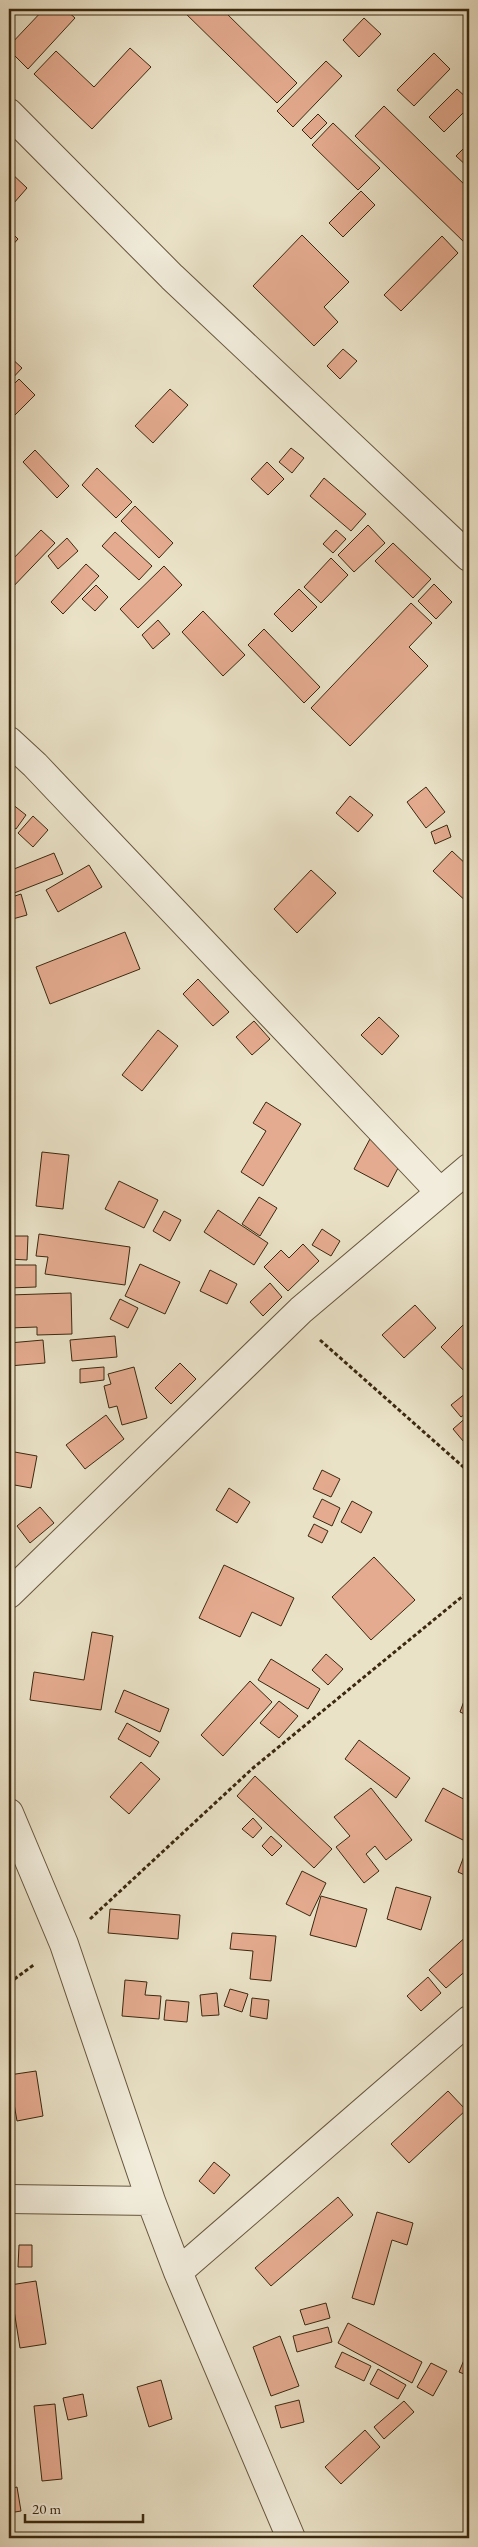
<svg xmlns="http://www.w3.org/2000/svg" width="478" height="2547" viewBox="0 0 478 2547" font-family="'EB Garamond',serif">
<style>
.building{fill:#e5ab90;stroke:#3a280f}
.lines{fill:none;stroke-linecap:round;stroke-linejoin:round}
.minor-casing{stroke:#66563d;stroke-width:30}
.path{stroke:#3a280f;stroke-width:3;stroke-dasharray:4 2.5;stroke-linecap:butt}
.minor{stroke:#f1ecdb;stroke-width:28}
</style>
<rect width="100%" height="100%" fill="#eae2c7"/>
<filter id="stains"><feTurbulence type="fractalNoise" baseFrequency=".004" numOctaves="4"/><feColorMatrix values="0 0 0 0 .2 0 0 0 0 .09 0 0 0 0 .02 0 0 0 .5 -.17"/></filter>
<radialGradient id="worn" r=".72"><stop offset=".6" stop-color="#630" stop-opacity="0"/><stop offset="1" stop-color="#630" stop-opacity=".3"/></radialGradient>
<path class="building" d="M44 9H65L75 18 28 69 9 50V46Z
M181 9H222L297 83 277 103Z
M364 18 381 34 359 57 343 40Z
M130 48 151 67 92 129 34 74 56 51 94 87Z
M434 53 450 69 414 106 397 90Z
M326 61 342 76 293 127 277 111Z
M457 89 469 100V107L444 132 429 117Z
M384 106 469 189V243L467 245 355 136Z
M318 114 327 123 311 139 302 130Z
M333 123 380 168 358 190 312 145Z
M469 143V168L456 156Z
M9 171 27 188 13 204 9 201Z
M361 191 375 205 343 237 329 223Z
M9 230 18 239 9 249Z
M302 235 349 282 324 307 338 322 314 346 253 286Z
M442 236 458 253 401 311 384 295Z
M343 349 357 361 340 379 327 366Z
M9 356 22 368 9 382Z
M19 379 35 395 10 420 9 389Z
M170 389 188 405 153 443 135 426Z
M291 448 304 458 292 473 279 462Z
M35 450 69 486 57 498 23 462Z
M9 460 15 466 9 472Z
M267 462 284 479 268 495 251 479Z
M97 468 132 502 116 518 82 485Z
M324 478 366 514 351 531 310 496Z
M135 506 173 543 159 558 121 521Z
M368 525 385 543 354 572 338 555Z
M41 530 55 543 9 591V563Z
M336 530 346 539 333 553 323 544Z
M115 532 152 566 139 580 102 546Z
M67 538 78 551 58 569 48 556Z
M393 543 431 579 413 598 375 561Z
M331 558 348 575 321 603 304 587Z
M86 564 99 576 63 614 51 602Z
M164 566 182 585 138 628 120 609Z
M434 584 452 602 436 619 418 601Z
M96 585 108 597 95 611 82 599Z
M299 589 317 607 292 632 274 614Z
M411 603 432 623 409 647 428 666 350 746 311 708Z
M203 611 245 655 223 676 182 632Z
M158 620 170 634 153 649 142 635Z
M264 629 320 687 304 703 248 645Z
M469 716V727L464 721Z
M426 787 445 812 426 828 407 802Z
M350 796 373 815 358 832 336 813Z
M12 804 26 815 16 829 9 824V809Z
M33 816 48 830 33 847 18 833Z
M447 825 451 837 435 844 431 832Z
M452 851 469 867V904L433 871Z
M54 853 63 874 9 895V871Z
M89 865 102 887 58 912 46 890Z
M311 870 336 893 297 933 274 909Z
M21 894 27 915 9 920V898Z
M125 932 140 969 50 1004 36 967Z
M198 979 229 1012 213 1026 183 994Z
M379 1017 399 1036 382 1055 361 1035Z
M254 1021 270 1039 252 1055 236 1037Z
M158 1030 178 1046 142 1091 122 1075Z
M266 1102 301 1124 263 1186 241 1172 266 1131 253 1123Z
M371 1137 405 1155 388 1187 354 1169Z
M42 1152 69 1155 63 1209 36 1206Z
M119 1181 158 1200 144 1228 105 1209Z
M259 1197 277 1208 260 1236 242 1224Z
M218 1210 268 1243 254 1265 204 1232Z
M164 1211 181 1220 170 1241 153 1231Z
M322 1229 340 1241 331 1256 312 1245Z
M39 1234 130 1247 125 1285 45 1274 48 1257 36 1256Z
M9 1236H28L27 1260 9 1259Z
M303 1244 319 1261 288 1291 264 1267 281 1250 289 1258Z
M140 1264 180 1282 165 1314 125 1296Z
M9 1265H36V1287L9 1288Z
M210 1270 237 1284 227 1304 200 1291Z
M270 1283 282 1297 263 1316 250 1302Z
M71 1293 72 1334 37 1335V1327L9 1328V1295Z
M120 1299 138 1308 128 1328 110 1319Z
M415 1305 436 1328 404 1358 382 1335Z
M469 1319V1374L468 1375 441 1347Z
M115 1336 117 1357 72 1361 70 1340Z
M43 1340 45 1363 9 1366V1343Z
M180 1363 196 1379 171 1404 155 1388Z
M104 1367V1380L80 1383V1369Z
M134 1367 147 1418 122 1425 117 1406 109 1408 104 1386 111 1384 108 1374Z
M466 1393 469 1396V1411L461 1417 451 1405Z
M106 1415 124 1439 85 1469 66 1445Z
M469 1415V1448L453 1429Z
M9 1451 37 1456 31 1488 9 1484Z
M322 1470 340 1479 331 1497 313 1489Z
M229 1488 250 1502 237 1523 216 1510Z
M322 1499 340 1508 332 1526 313 1517Z
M352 1501 372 1512 361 1533 341 1522Z
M40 1507 54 1523 30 1543 17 1526Z
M314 1524 328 1531 322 1543 308 1536Z
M374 1557 415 1600 371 1640 332 1597Z
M224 1565 294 1598 281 1626 252 1612 240 1637 199 1618Z
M92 1632 113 1636 101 1710 30 1700 34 1672 84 1680Z
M326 1654 343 1669 328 1685 312 1670Z
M271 1659 320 1689 308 1709 258 1680Z
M250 1681 272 1702 223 1756 201 1735Z
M124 1690 169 1709 160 1732 115 1712Z
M468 1690 469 1691V1716L460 1712Z
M279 1701 298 1716 279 1738 260 1723Z
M127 1723 159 1742 150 1757 118 1739Z
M359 1740 410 1778 396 1798 345 1759Z
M141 1762 160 1779 129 1814 110 1797Z
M255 1776 332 1849 314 1868 237 1796Z
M371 1788 412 1840 386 1860 375 1846 366 1854 379 1871 364 1883 336 1847 350 1836 334 1817Z
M443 1788 469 1802V1843L425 1821Z
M253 1818 262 1828 253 1838 242 1829Z
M271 1836 282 1846 272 1856 262 1846Z
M464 1856 469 1858V1877L458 1872Z
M302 1871 326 1883 310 1916 286 1904Z
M396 1887 431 1897 421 1930 387 1919Z
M321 1896 367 1909 356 1947 310 1935Z
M110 1909 180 1915 178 1939 108 1933Z
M232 1933 276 1936 271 1981 250 1979 253 1951 230 1949Z
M469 1934V1968L446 1988 429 1970Z
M428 1977 441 1993 421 2011 407 1996Z
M125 1980 147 1982 145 1995 161 1996 159 2019 122 2016Z
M230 1989 248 1994 242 2012 224 2006Z
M217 1993 219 2015 202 2016 200 1995Z
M252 1998 269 2000 267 2019 250 2016Z
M166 2000 189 2002 187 2022 164 2020Z
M36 2071 43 2116 17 2121 9 2075Z
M448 2091 466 2110 409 2163 391 2144Z
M214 2162 230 2175 214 2194 199 2181Z
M338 2197 353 2215 271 2286 255 2268Z
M377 2212 413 2223 407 2245 392 2240 374 2305 352 2298Z
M19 2245H32V2267H18Z
M36 2281 46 2344 20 2348 10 2285Z
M326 2303 330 2318 305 2325 300 2310Z
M348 2323 422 2362 412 2383 338 2343Z
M328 2327 332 2342 297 2352 293 2336Z
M280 2336 299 2386 271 2396 253 2347Z
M469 2348V2376L459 2372Z
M342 2352 371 2366 364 2381 335 2367Z
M431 2363 447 2371 433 2396 417 2387Z
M378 2369 406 2385 398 2399 370 2384Z
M161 2380 172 2419 149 2427 137 2387Z
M83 2394 87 2416 68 2420 63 2398Z
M299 2400 304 2422 281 2428 275 2406Z
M404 2401 414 2412 384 2439 374 2427Z
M55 2404 62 2479 42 2481 34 2406Z
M365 2430 380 2447 341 2484 325 2467Z
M17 2487 21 2511 9 2513V2489Z"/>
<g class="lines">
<defs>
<path id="minor" d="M9 113 172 277 469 557
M9 741 35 765 440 1192
M9 1594 301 1310 469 1168
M9 1813 64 1944 151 2201 178 2272 291 2538
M9 2199 151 2201
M178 2272 469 2020"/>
</defs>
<use href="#minor" class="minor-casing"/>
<path class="path" d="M320 1340 469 1472
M90 1919 253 1768 469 1591
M9 1983 35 1964"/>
<use href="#minor" class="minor"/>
</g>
<rect width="478" height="2547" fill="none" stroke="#eae2c7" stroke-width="30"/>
<rect x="10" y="10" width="458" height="2527" fill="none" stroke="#3a280f" stroke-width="2.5"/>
<rect x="15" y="15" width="448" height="2517" fill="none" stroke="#3a280f"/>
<path d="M25 2514v8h118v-8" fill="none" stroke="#3a280f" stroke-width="2.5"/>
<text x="32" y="2514" font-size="15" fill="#3a280f" stroke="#f1ecdb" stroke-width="4" paint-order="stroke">20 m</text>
<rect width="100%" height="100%" filter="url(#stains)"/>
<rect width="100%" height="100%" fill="url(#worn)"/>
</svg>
